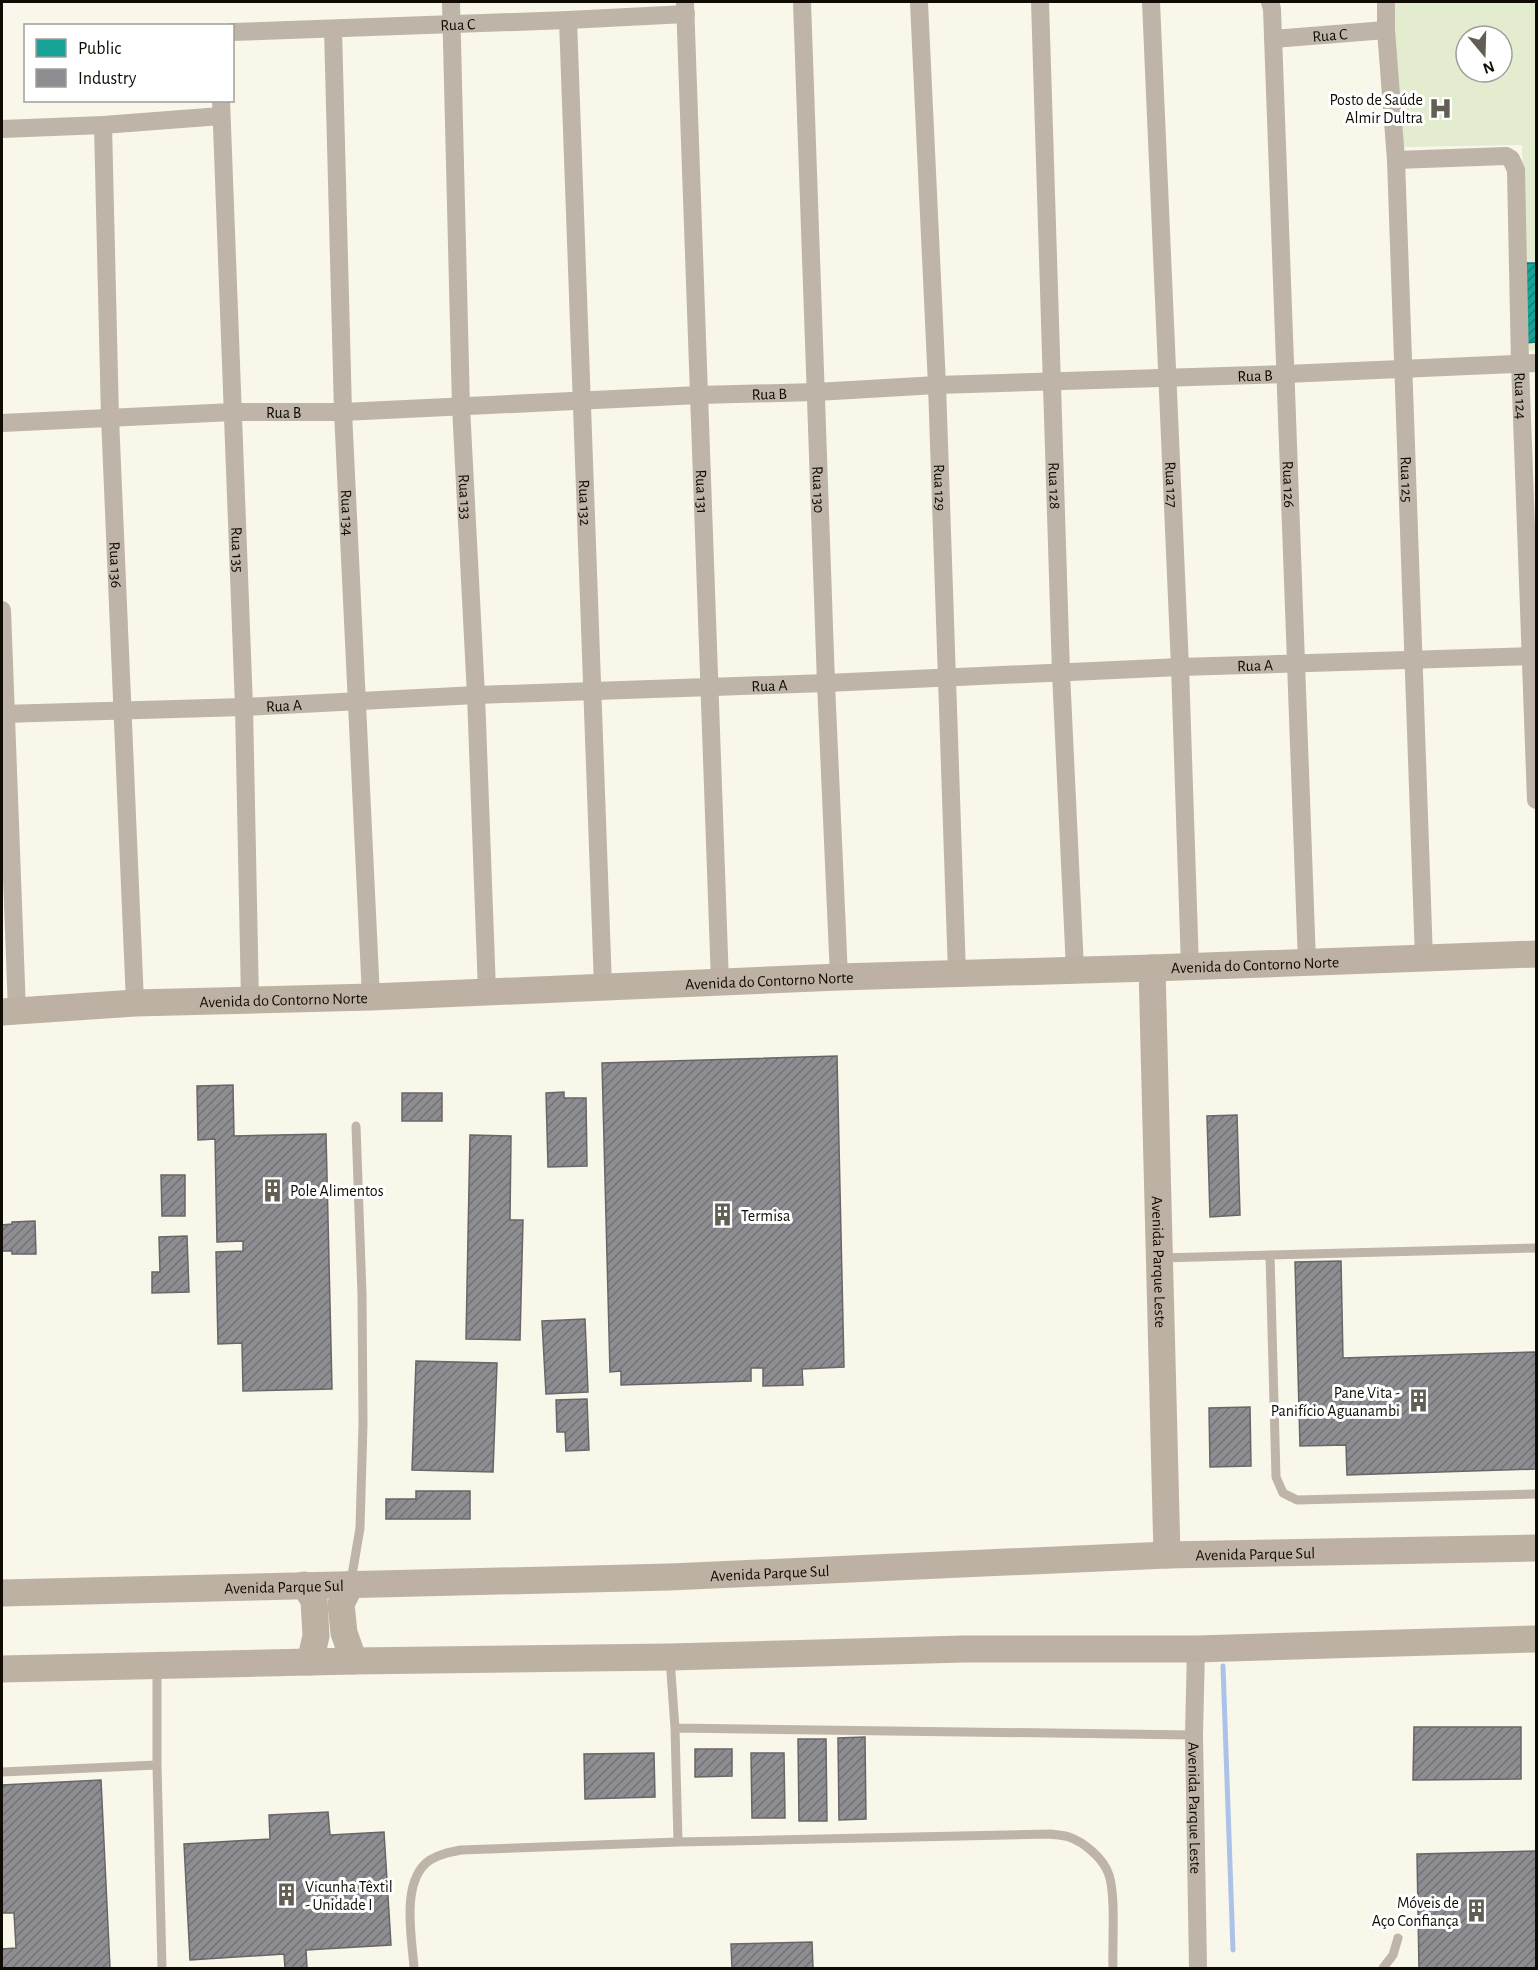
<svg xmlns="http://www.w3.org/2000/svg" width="1538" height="1970" viewBox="0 0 1538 1970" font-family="'Alegreya Sans',sans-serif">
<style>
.green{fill:#e3ecce;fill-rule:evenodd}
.public{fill:url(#public-hatch);stroke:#15766b;stroke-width:1.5}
.industry{fill:url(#industry-hatch);stroke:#686667;stroke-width:1.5}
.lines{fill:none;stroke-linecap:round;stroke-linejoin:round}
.stream{stroke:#adc2e8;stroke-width:5}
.lane{stroke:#beb4a8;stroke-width:9}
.street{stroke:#beb4a8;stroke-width:18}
.secondary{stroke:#bdb1a3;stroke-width:27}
.labels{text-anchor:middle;stroke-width:6;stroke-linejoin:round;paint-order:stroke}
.street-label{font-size:16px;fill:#100c03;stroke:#fff}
.poi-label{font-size:16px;fill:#100c03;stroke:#fff;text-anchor:end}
</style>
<defs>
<pattern id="public-hatch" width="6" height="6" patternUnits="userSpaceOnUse" patternTransform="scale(1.5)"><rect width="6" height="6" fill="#17a398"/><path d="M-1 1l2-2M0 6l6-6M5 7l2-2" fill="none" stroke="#13837a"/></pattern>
<pattern id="industry-hatch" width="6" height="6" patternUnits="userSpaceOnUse" patternTransform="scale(1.5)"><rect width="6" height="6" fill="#8d8d92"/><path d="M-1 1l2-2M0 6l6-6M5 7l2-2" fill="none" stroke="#727275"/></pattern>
</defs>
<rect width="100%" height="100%" fill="#f9f6ea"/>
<path class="green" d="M1394 2H1536V350L1526 351 1522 145 1398 147ZM1466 36H1502V72H1466Z"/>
<path class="public" d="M1524 263H1536V342L1526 343Z"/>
<path class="industry" d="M837 1056 844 1367 802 1369 803 1385 763 1386V1368H751V1381L621 1385V1371L610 1372 602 1063Z
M233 1085 234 1136 326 1134 332 1389 243 1391 242 1343 218 1344 216 1252 243 1251V1241L217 1242 215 1139 198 1140 197 1086Z
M564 1092V1098H586L587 1166 548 1167 546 1093Z
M402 1093H442V1121H402Z
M1237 1115 1240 1215 1210 1217 1207 1116Z
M470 1135 511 1136 510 1220H523L520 1340 466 1339Z
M161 1175H185V1216H162Z
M35 1221 36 1254H12V1251H2V1225L12 1224V1222Z
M187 1236 189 1292 152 1293V1272H160L159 1237Z
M1341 1261 1343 1358 1536 1352V1469L1347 1475 1346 1445 1300 1446 1295 1262Z
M585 1319 588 1392 546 1394 542 1321Z
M416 1361 497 1363 493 1472 412 1470Z
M587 1399 589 1450 566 1451 565 1432H557L556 1400Z
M1250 1407 1251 1466 1210 1467 1209 1408Z
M416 1491H470V1519H386V1499H416Z
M1414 1727H1521V1779L1413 1780Z
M865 1737 866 1819 839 1820 838 1738Z
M798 1739H826L827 1821H799Z
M695 1749H732V1776L695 1777Z
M654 1753 655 1797 585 1799 584 1754Z
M751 1753H784L785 1818H752Z
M101 1780 110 1968H2V1949L16 1948 14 1913H2V1785Z
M328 1812 330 1835 384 1832 391 1945 306 1950 307 1968H285L284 1954 190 1960 184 1844 270 1839 269 1815Z
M1536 1851V1968H1419L1417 1854Z
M812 1942 813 1968H732L731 1944Z"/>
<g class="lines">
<path class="stream" d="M1223 1666 1233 1950"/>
<path class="lane" d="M1270 1255 1276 1477 1283 1493 1297 1500 1536 1494
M1161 1258 1536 1248
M351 1581 360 1528 363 1424 362 1294 356 1126
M670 1659 675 1728 678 1842
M157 1668V1765L162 1968
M675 1728 1194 1735
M2 1772 157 1765
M414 1968C412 1938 400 1880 430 1860 439 1854 450 1852 461 1850L678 1842 1050 1834C1056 1835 1063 1835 1069 1837 1084 1842 1104 1859 1109 1875 1116 1896 1112 1945 1113 1968
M1383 1968 1393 1955 1398 1938"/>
<g class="street">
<path id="s1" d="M451 2 461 407 476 695 487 991"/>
<path id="s2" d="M685 2 720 983"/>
<path id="s3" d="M802 2 826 683 839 977"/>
<path id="s4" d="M919 2 937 385 957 973"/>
<path id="s5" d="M1040 2 1061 673 1075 969"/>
<path id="s6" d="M1151 2 1180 667 1190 967"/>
<path id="s7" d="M1270 2 1272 9 1307 962"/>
<path id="s8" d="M1386 2V30L1396 160 1424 959"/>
<path id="s9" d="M568 20 603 986"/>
<path id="s10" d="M333 29 343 412 371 997"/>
<path id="s11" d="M232 32 568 20 686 14"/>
<path id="s12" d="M1273 39 1386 30"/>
<path id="s13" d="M221 100 244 707 250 1000"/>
<path id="s14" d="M103 125 110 418 135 1003"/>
<path d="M2 129 103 125 221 116"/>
<path id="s15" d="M1396 160 1506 156 1511 159 1516 170 1520 364 1536 800"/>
<path id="s16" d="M2 423 233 412H343L699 395 816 392 937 385 1286 374 1536 363"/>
<path d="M2 610 17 1011"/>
<path id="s17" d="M2 714 244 707 476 695 826 683 1180 667 1536 656"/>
<path id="s18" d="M1196 1649 1194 1735 1198 1968"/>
</g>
<g class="secondary">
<path id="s19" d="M1152 968 1167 1555"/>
<path id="s20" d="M2 1012 135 1003 371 997 839 977 1152 968 1536 954"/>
<path d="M351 1584 341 1604 344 1633 354 1661"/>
<path d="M304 1585 314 1600 316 1636 310 1662"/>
<path id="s21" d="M2 1593 670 1577 1167 1555 1536 1548"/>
<path d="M2 1669 354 1661 670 1657 964 1649H1196L1536 1639"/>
</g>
</g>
<defs>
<symbol id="hospital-bare" viewBox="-9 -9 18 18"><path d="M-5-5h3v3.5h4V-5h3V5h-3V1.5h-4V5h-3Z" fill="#625e54" stroke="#fff" stroke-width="2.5" paint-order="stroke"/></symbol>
<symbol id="building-bare" viewBox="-9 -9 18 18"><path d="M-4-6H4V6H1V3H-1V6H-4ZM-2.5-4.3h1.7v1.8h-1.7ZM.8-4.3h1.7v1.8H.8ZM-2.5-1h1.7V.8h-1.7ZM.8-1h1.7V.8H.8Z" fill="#625e54" stroke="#fff" stroke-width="2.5" paint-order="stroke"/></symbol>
</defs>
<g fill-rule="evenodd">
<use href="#hospital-bare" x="1424" y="92" width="33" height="33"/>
<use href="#building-bare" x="256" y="1174" width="33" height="33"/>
<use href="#building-bare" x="706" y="1198" width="33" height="33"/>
<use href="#building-bare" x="1402" y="1384" width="33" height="33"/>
<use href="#building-bare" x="270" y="1878" width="33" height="33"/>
<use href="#building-bare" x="1460" y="1894" width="33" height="33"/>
</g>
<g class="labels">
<g class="street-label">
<text dy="6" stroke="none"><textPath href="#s11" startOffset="226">Rua C</textPath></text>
<text dy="6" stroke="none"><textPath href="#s12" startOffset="57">Rua C</textPath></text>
<text dy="6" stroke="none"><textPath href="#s16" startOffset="1254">Rua B</textPath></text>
<text dy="6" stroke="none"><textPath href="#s16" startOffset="768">Rua B</textPath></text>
<text dy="6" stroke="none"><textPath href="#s15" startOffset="354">Rua 124</textPath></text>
<text dy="6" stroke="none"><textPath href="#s16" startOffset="282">Rua B</textPath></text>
<text dy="6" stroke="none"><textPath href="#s8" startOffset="478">Rua 125</textPath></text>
<text dy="6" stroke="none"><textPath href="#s6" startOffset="483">Rua 127</textPath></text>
<text dy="6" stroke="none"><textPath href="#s7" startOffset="483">Rua 126</textPath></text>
<text dy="6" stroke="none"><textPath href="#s5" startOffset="484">Rua 128</textPath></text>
<text dy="6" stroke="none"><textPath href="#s4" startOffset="486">Rua 129</textPath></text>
<text dy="6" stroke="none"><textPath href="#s3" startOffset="488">Rua 130</textPath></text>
<text dy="6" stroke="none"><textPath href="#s2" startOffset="490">Rua 131</textPath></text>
<text dy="6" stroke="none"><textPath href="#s1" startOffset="495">Rua 133</textPath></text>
<text dy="6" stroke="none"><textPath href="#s9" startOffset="483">Rua 132</textPath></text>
<text dy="6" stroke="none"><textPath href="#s10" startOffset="484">Rua 134</textPath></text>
<text dy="6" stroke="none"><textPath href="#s13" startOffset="450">Rua 135</textPath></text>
<text dy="6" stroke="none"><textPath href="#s14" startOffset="440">Rua 136</textPath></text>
<text dy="6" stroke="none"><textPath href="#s17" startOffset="1254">Rua A</textPath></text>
<text dy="6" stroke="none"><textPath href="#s17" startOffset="768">Rua A</textPath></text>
<text dy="6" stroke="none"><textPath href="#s17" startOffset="282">Rua A</textPath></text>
<text dy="6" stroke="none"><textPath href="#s20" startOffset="1254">Avenida do Contorno Norte</textPath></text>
<text dy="6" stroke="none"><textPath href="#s20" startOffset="768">Avenida do Contorno Norte</textPath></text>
<text dy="6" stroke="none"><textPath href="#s20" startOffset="282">Avenida do Contorno Norte</textPath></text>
<text dy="6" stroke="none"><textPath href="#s19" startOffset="294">Avenida Parque Leste</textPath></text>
<text dy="6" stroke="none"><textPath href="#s21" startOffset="1254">Avenida Parque Sul</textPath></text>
<text dy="6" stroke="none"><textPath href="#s21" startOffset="768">Avenida Parque Sul</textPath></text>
<text dy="6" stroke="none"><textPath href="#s21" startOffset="282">Avenida Parque Sul</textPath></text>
<text dy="6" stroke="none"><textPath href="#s18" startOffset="159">Avenida Parque Leste</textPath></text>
</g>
<g class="poi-label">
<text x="1423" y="105">Posto de Saúde<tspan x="1423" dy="18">Almir Dultra</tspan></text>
<text x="290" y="1196" text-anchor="start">Pole Alimentos</text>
<text x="741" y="1221" text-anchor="start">Termisa</text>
<text x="1400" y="1398">Pane Vita -<tspan x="1400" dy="18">Panifício Aguanambi</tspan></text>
<text x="305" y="1892" text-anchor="start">Vicunha Têxtil<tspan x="305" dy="18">- Unidade I</tspan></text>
<text x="1459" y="1908">Móveis de<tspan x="1459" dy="18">Aço Confiança</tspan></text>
</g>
</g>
<rect width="1538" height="1970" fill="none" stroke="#100c03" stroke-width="6"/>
<rect x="24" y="24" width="210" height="78" fill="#ffffff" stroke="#9f9e9a" stroke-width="1.5"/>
<rect x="36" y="39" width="30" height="18" fill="#17a398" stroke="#9f9e9a" stroke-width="1.5"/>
<text x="78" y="54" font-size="18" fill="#100c03">Public</text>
<rect x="36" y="69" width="30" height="18" fill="#8d8d92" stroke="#9f9e9a" stroke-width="1.5"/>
<text x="78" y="84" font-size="18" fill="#100c03">Industry</text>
<g transform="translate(1484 54) rotate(161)"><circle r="28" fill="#ffffff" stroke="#9f9e9a" stroke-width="1.5"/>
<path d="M0-4.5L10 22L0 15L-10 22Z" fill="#625e54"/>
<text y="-9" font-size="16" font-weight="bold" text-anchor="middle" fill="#100c03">N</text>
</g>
</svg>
